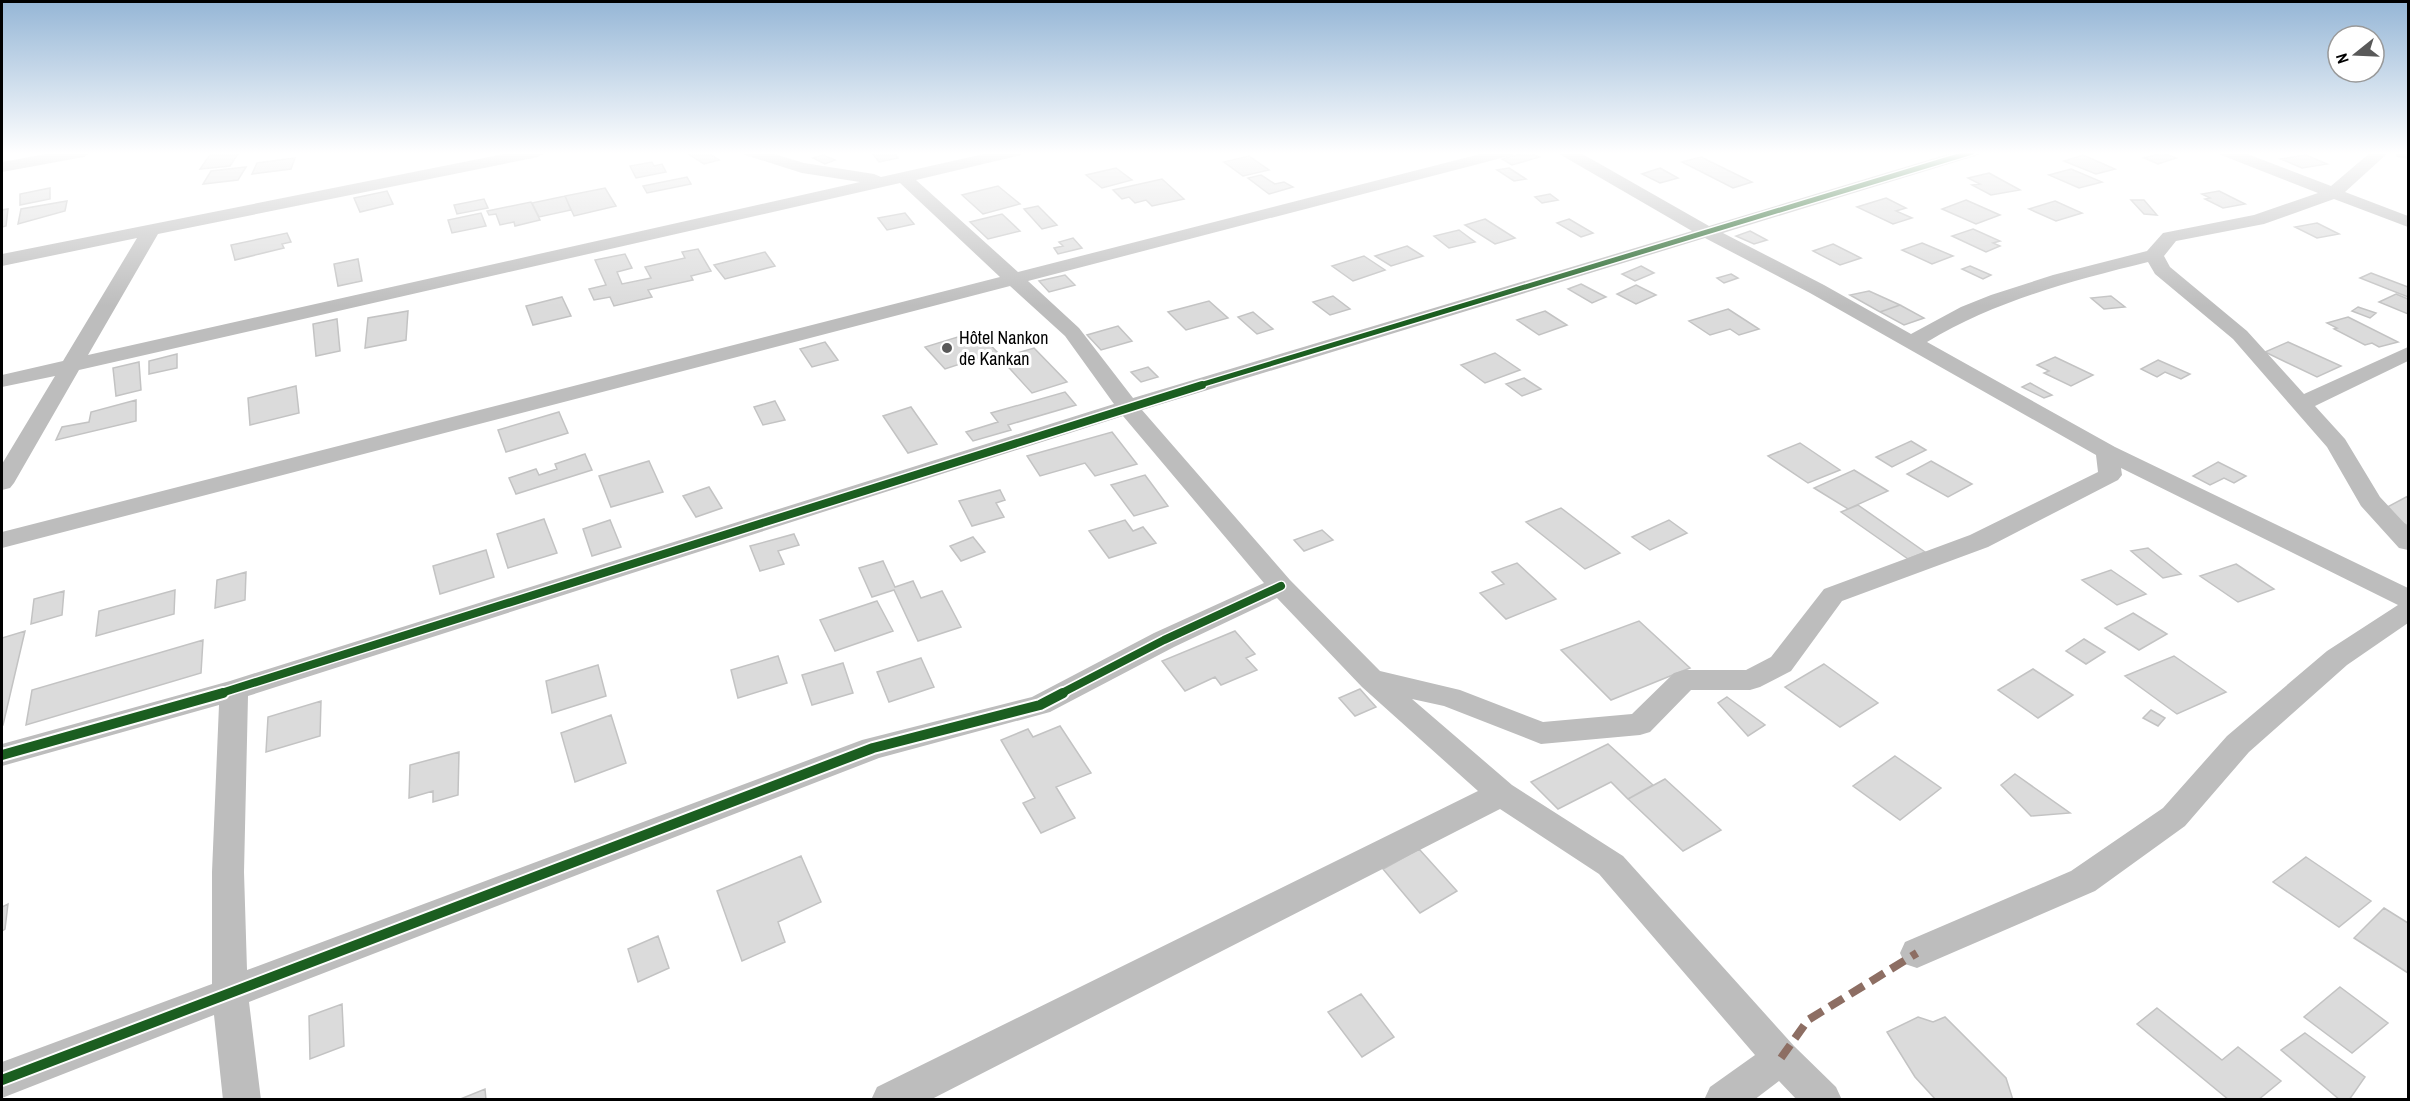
<svg xmlns="http://www.w3.org/2000/svg" width="2410" height="1101" viewBox="0 0 2410 1101" font-family="'Archivo Narrow',sans-serif">
<style>
.building{fill:#dbdbdb;stroke:#c3c3c3;stroke-width:1.5}
.lines{fill:none;stroke-linecap:round;stroke-linejoin:round}
.minor{fill:#bdbdbd;fill-rule:evenodd}
.trunk{fill:#bdbdbd;fill-rule:evenodd}
.quiet{stroke:#8d6e63;stroke-width:8;stroke-dasharray:16 8;stroke-linecap:butt}
.cycleway-far2-casing{stroke:#fff;stroke-width:8}
.cycleway-far1-casing{stroke:#fff;stroke-width:11}
.cycleway-casing{stroke:#fff;stroke-width:14}
.cycleway-far2{stroke:#1b5e20;stroke-width:5}
.cycleway-far1{stroke:#1b5e20;stroke-width:8}
.cycleway{stroke:#1b5e20;stroke-width:10}
.poi-dot{fill:#595959;stroke:#fff;stroke-width:2}
.labels{text-anchor:middle;stroke-width:6;stroke-linejoin:round;paint-order:stroke}
.poi-label{font-size:18px;fill:#000;stroke:#fff;text-anchor:start}
</style>
<rect width="100%" height="100%" fill="#fff"/>
<path class="building" d="M212 152H239L230 166 200 169Z
M685 152H707L719 160 704 164Z
M883 152H894L898 158 879 162 873 154Z
M1528 152 1539 157 1512 165 1502 159Z
M2162 153 2176 158 2158 164 2144 158Z
M823 155 835 160 825 164 813 158Z
M2083 155 2115 169 2096 174 2064 161Z
M2306 155 2327 164 2302 168 2281 159Z
M1249 156 1269 170 1243 176 1224 162Z
M1701 157 1752 182 1733 188 1682 162Z
M295 158 291 169 252 174 257 163Z
M652 162 654 166 662 164 666 172 636 178 630 166Z
M246 167 238 180 203 184 211 171Z
M1116 168 1132 180 1102 188 1086 175Z
M1509 168 1526 179 1514 181 1497 170Z
M1660 168 1678 178 1660 183 1642 174Z
M2071 169 2102 182 2079 188 2049 175Z
M1989 173 2020 190 1991 195 1972 185 1980 184 1968 178Z
M1261 175 1275 184 1284 182 1293 187 1269 194 1248 178Z
M687 177 691 184 647 193 643 186Z
M1162 179 1184 199 1152 206 1146 200 1135 203 1129 197 1122 199 1113 190Z
M998 186 1020 204 983 214 962 195Z
M50 188V199L20 205V194Z
M605 188 616 206 574 216 565 196Z
M387 191 393 204 360 212 354 198Z
M2219 191 2245 204 2223 208 2205 199 2210 198 2202 194Z
M1550 194 1558 200 1542 203 1535 197Z
M565 196 571 210 539 217 532 203Z
M1886 198 1906 208 1896 211 1912 218 1893 224 1857 207Z
M484 199 488 208 457 214 454 205Z
M1966 200 2000 215 1976 224 1942 209Z
M2131 200H2144L2157 215 2144 214Z
M67 201 65 211 18 224 21 209Z
M2055 201 2082 213 2056 221 2029 209Z
M531 202 540 220 515 226 514 222 500 225 496 214 489 215 487 211Z
M1038 206 1057 225 1042 229 1024 209Z
M8 209 6 226 2 227V210Z
M481 213 486 226 452 233 448 220Z
M905 213 914 224 887 230 878 218Z
M1002 214 1020 231 988 239 970 222Z
M1485 219 1515 238 1495 244 1465 225Z
M1569 219 1593 233 1581 237 1557 223Z
M2317 223 2339 234 2317 238 2295 227Z
M1973 229 2000 241 1993 243 2000 246 1986 252 1952 236Z
M1459 230 1475 242 1449 248 1434 236Z
M1750 231 1767 240 1754 244 1736 236Z
M287 233 291 242 282 244 284 248 235 260 231 245Z
M1073 238 1082 248 1058 254 1054 248 1063 246 1059 242Z
M1922 243 1953 256 1932 264 1902 250Z
M1833 244 1861 258 1840 265 1813 251Z
M1407 246 1423 256 1391 266 1375 256Z
M698 249 711 271 691 276 693 280 648 290 652 297 614 306 610 297 594 300 589 289 606 285 595 260 625 254 632 268 617 272 622 284 651 278 645 267 685 258 682 252Z
M765 252 775 266 725 279 714 265Z
M1364 256 1385 270 1353 281 1332 266Z
M358 259 362 281 338 286 334 264Z
M1641 266 1654 273 1635 281 1622 274Z
M1970 266 1991 275 1983 279 1962 269Z
M2371 273 2408 287V297L2360 278Z
M1731 274 1738 278 1724 283 1717 278Z
M1065 275 1075 285 1049 292 1039 281Z
M1581 284 1606 297 1592 303 1568 289Z
M1636 285 1656 295 1636 304 1617 294Z
M1869 291 1900 305 1880 312 1850 295Z
M2396 294 2408 299V314L2379 302Z
M1333 296 1350 309 1330 315 1313 302Z
M2111 296 2125 307 2104 309 2091 298Z
M562 297 571 316 533 325 526 306Z
M1209 301 1228 318 1186 330 1168 312Z
M1900 305 1924 318 1904 325 1880 312Z
M2358 307 2376 313 2370 318 2352 311Z
M1728 309 1759 329 1739 335 1730 329 1710 335 1689 321Z
M408 311 406 340 365 348 368 318Z
M1545 311 1567 325 1539 335 1517 320Z
M1253 312 1273 329 1257 334 1238 317Z
M2348 317 2398 342 2379 347 2372 343 2365 345 2334 329 2337 328 2327 323Z
M337 319 340 351 316 356 313 324Z
M1118 326 1132 341 1101 350 1087 335Z
M977 331 997 352 945 369 925 347Z
M825 342 838 360 812 367 800 349Z
M2288 342 2341 366 2317 377 2265 352Z
M1034 348 1067 382 1032 393 1000 358Z
M1495 353 1520 370 1485 383 1461 365Z
M177 354V368L149 374V361Z
M2055 357 2093 375 2071 386 2044 373 2049 371 2037 365Z
M2158 360 2190 374 2181 379 2165 372 2157 377 2141 369Z
M139 362 141 390 116 396 113 368Z
M1148 367 1158 377 1141 382 1131 372Z
M1524 378 1541 389 1522 396 1506 384Z
M2030 383 2052 395 2044 398 2022 387Z
M296 386 299 413 250 425 248 398Z
M1065 392 1076 405 1008 425 1011 430 973 441 966 432 998 422 991 413Z
M136 400V421L56 440 62 427 89 422 91 412Z
M775 401 785 420 763 425 754 407Z
M911 407 937 444 908 453 883 416Z
M559 412 568 433 506 452 498 430Z
M1112 432 1137 464 1095 476 1085 463 1040 476 1027 456Z
M1911 441 1926 450 1892 467 1876 457Z
M1800 443 1840 470 1808 483 1768 456Z
M585 454 592 470 516 494 509 478 536 469 539 475 557 469 555 464Z
M649 461 663 492 611 507 599 476Z
M1931 461 1972 484 1948 497 1907 474Z
M2218 462 2246 476 2234 483 2224 478 2210 485 2193 476Z
M1854 470 1888 491 1848 509 1814 488Z
M1145 475 1168 506 1134 516 1111 485Z
M709 487 722 508 696 517 683 496Z
M1000 490 1005 500 996 503 1004 517 972 526 959 501Z
M2408 496V526L2380 511Z
M1858 505 1925 552 1908 559 1841 512Z
M1561 508 1620 553 1585 569 1526 522Z
M544 519 557 553 508 568 497 534Z
M610 520 621 547 592 556 583 529Z
M1125 520 1133 531 1143 527 1156 543 1109 558 1089 531Z
M1669 520 1687 533 1650 550 1632 537Z
M1322 530 1333 540 1304 551 1294 540Z
M794 534 799 545 778 551 784 564 760 571 750 546Z
M973 537 985 552 961 561 950 546Z
M2148 548 2181 574 2163 578 2131 551Z
M486 550 494 577 440 594 433 566Z
M883 561 895 587 913 581 921 598 942 591 961 627 918 641 894 590 872 597 859 568Z
M1517 563 1556 599 1506 619 1480 593 1504 584 1492 572Z
M2236 564 2274 589 2238 602 2200 576Z
M2111 570 2146 594 2117 605 2082 580Z
M246 572 245 600 215 608 217 580Z
M175 590 174 614 96 636 99 611Z
M64 591 62 615 31 624 34 599Z
M877 601 893 631 835 651 820 620Z
M2133 613 2167 634 2139 650 2105 628Z
M1639 621 1690 668 1611 700 1561 650Z
M25 631 3 725H2V638Z
M1235 631 1255 654 1246 658 1257 670 1221 685 1215 677 1185 691 1162 661Z
M2084 639 2105 652 2086 664 2066 651Z
M203 640 201 673 26 725 32 690Z
M778 656 787 683 738 698 731 670Z
M2174 656 2226 692 2177 714 2125 676Z
M921 658 934 687 889 702 877 672Z
M843 663 853 693 812 705 802 675Z
M1824 664 1878 703 1840 727 1785 687Z
M598 665 606 696 552 713 546 681Z
M2033 669 2073 695 2038 718 1998 690Z
M1360 689 1376 707 1355 716 1339 698Z
M1727 697 1765 725 1748 736 1718 703Z
M321 701 320 736 266 752 268 717Z
M2151 710 2165 718 2158 726 2143 718Z
M611 715 626 763 575 782 561 733Z
M1060 726 1091 773 1056 787 1075 818 1041 833 1023 803 1035 798 1001 740 1028 729 1033 737Z
M1608 744 1653 785 1628 799 1611 782 1558 809 1531 782Z
M459 752 458 795 433 802V791L409 798 410 765Z
M1895 756 1941 788 1900 820 1853 786Z
M2015 774 2070 813 2031 816 2001 785Z
M1665 779 1721 830 1683 851 1628 799Z
M1419 849 1457 891 1420 913 1383 869Z
M801 856 821 902 778 922 785 942 742 961 717 891Z
M2306 857 2371 901 2339 927 2273 882Z
M8 904 5 929 2 931V907Z
M2384 908 2408 923V973L2354 938Z
M658 936 669 968 638 982 628 949Z
M2340 987 2388 1023 2352 1053 2304 1017Z
M1361 994 1394 1037 1362 1057 1328 1012Z
M342 1004 344 1046 310 1059 309 1016Z
M2157 1008 2222 1060 2238 1047 2281 1081 2258 1100H2229L2137 1024Z
M1918 1017 1933 1022 1945 1017 2006 1078 2013 1100H1936L1915 1077 1887 1032Z
M2305 1033 2365 1077 2349 1100H2340L2281 1050Z
M485 1089 486 1100H458Z"/>
<g class="lines">
<path class="minor" d="M57 152H92L84 157 2 172V162Z
M514 152H546L538 157 158 234 88 355 860 182 802 173 745 155 743 152H768L804 163 874 174 881 177 993 152H1023L1021 155 916 180 1018 272 1488 152H1515L1513 155 1028 281 1079 328 1133 398 1692 231 1561 155 1559 152H1579L1709 226 1955 152H1980L1978 155 1723 233 1824 285 1911 334 1961 307 1991 295 2053 275 2147 251 2163 233 2254 215 2318 193 2221 155 2219 152H2242L2331 186 2371 152H2389L2345 192 2408 216V227L2334 199 2264 224 2176 241 2164 256 2170 267 2247 331 2304 394 2408 347V361L2315 406 2345 439 2380 497 2408 527V550L2399 548 2361 506 2327 447 2233 339 2155 274 2148 262C2071 281 1995 301 1927 342L2115 447 2408 588V623L2347 665 2249 752 2185 826 2095 891 1917 968 1905 964 1900 953 1905 942 2071 871 2163 808 2227 736 2327 651 2398 605 2121 468 2122 475 2118 480 1988 547 1842 601 1791 671 1760 687 1750 690H1691L1650 732 1640 735 1541 744 1444 706 1412 699 1512 785 1623 856 1794 1046 1836 1087 1842 1100H1797L1779 1081 1754 1100H1704L1710 1087 1755 1055 1599 874 1500 809 930 1100H871L877 1087 1478 791 1362 687 1277 598 1174 647 1050 712 879 758 249 1002 261 1100H223L214 1015 2 1098V1062L212 984V872L219 705 2 766V744L230 681 1114 404 1065 336 1010 286 2 548V532L1000 277 900 183 79 370 14 483 10 488 2 490V464L55 376 2 387V375L63 361 137 238 2 266V254ZM1705 238 1810 293 2096 455 2098 472 1970 535 1824 589 1771 657 1746 670H1684L1674 673 1632 714 1543 722 1460 690 1380 671 1290 580 1142 410ZM1123 416 1264 583 1154 633 1032 697 862 740 247 970 244 872 248 696Z"/>
<path class="trunk" d="M2394 152H2408V159L2397 157Z"/>
<path class="quiet" d="M1781 1058 1808 1020 1917 953"/>
<defs>
<path id="cycleway-far2" d="M1197 386 1972 152"/>
<path id="cycleway-far1" d="M218 694 1202 385
M1060 694 1164 640 1281 586"/>
<path id="cycleway" d="M2 755 223 693
M2 1080 873 748 1040 705 1063 693"/>
</defs>
<use href="#cycleway-far2" class="cycleway-far2-casing"/>
<use href="#cycleway-far1" class="cycleway-far1-casing"/>
<use href="#cycleway" class="cycleway-casing"/>
<use href="#cycleway-far2" class="cycleway-far2"/>
<use href="#cycleway-far1" class="cycleway-far1"/>
<use href="#cycleway" class="cycleway"/>
</g>
<linearGradient id="sky" x2="0" y2="1"><stop stop-color="#95b6d6"/><stop offset="0.5" stop-color="#fff"/><stop offset="1" stop-color="#fff" stop-opacity="0"/></linearGradient>
<rect width="2410" height="306" fill="url(#sky)"/>
<circle class="poi-dot" cx="947" cy="348" r="6"/>
<g class="labels">
<g class="poi-label">
<text x="959" y="344">Hôtel Nankon<tspan x="959" dy="21">de Kankan</tspan></text>
</g>
</g>
<rect width="2410" height="1101" fill="none" stroke="#000000" stroke-width="6"/>
<g transform="translate(2356 54) rotate(252)"><circle r="28" fill="#ffffff" stroke="#999999" stroke-width="1.5"/>
<path d="M0-4.5L10 22L0 15L-10 22Z" fill="#595959"/>
<text y="-9" font-size="16" font-weight="bold" text-anchor="middle" fill="#000000">N</text>
</g>
</svg>
